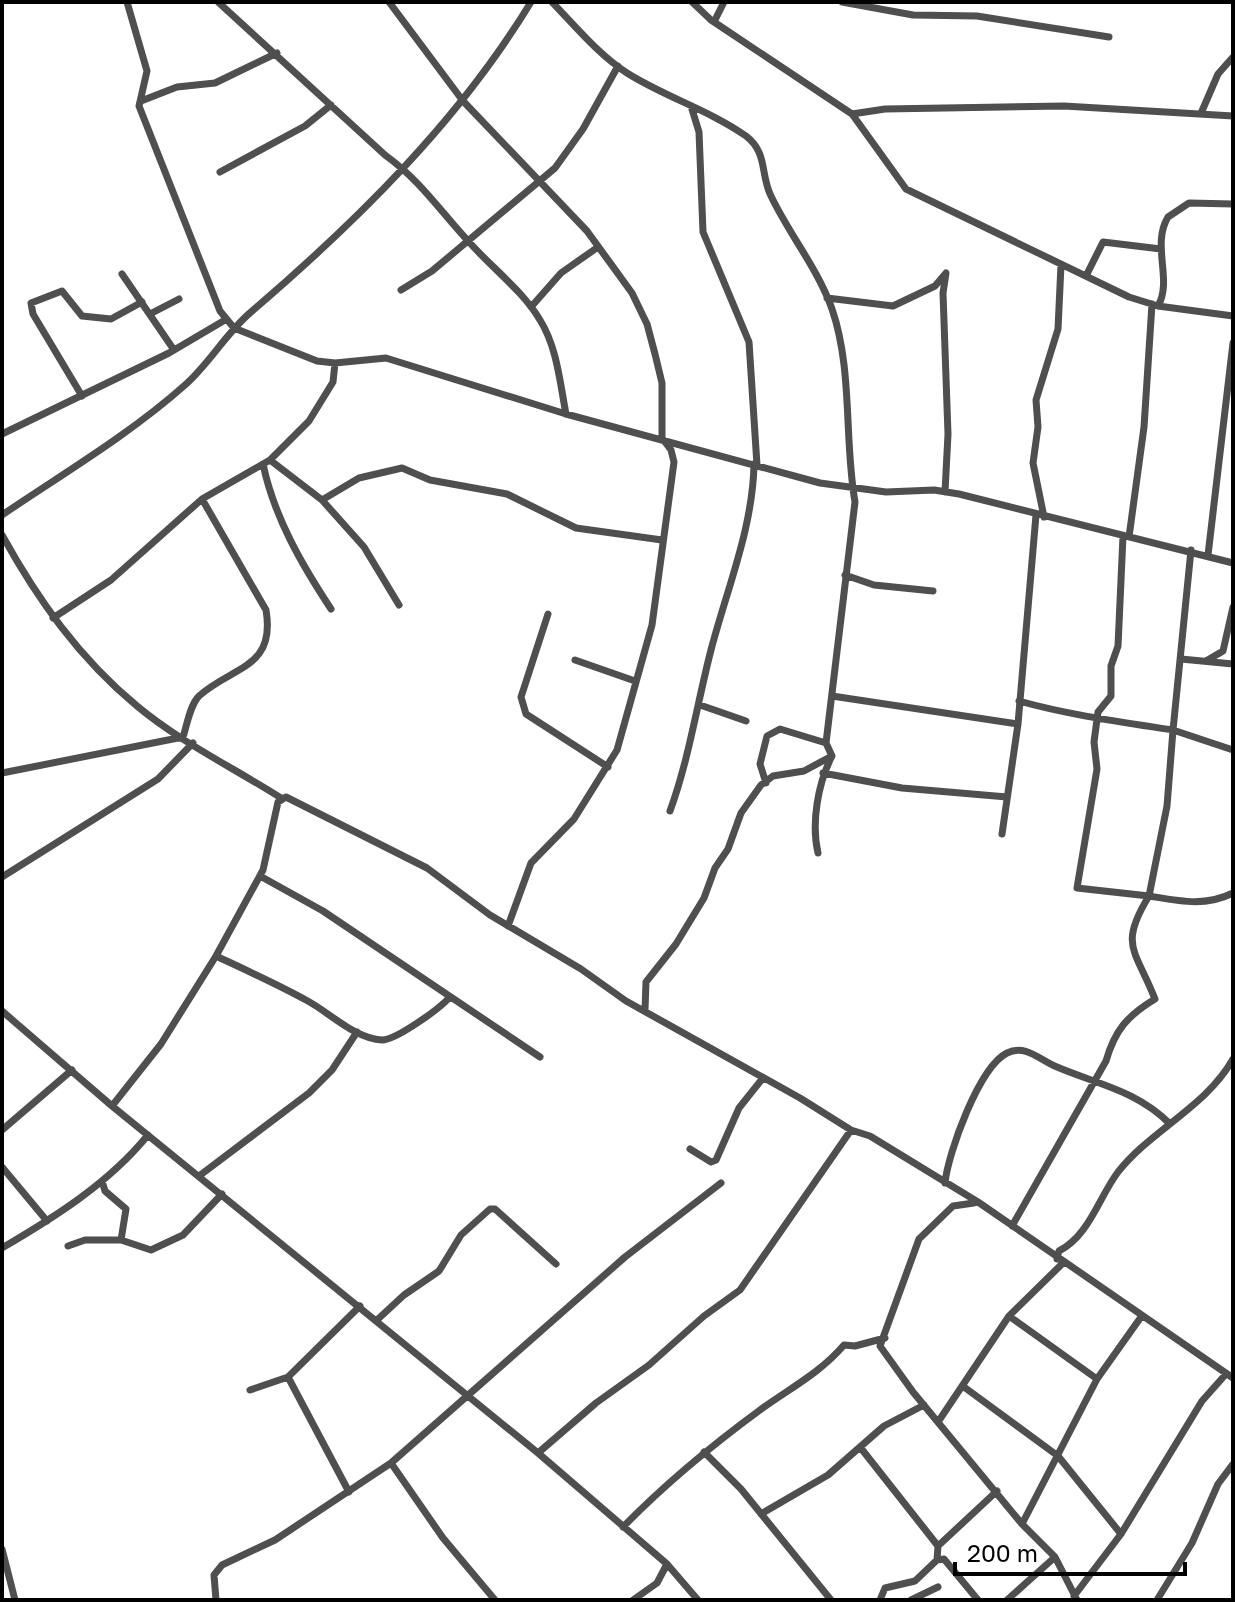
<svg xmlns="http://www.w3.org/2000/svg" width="1235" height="1602" viewBox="0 0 1235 1602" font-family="'Golos Text',sans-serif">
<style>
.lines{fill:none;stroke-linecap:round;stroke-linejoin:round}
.street{stroke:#4f4f4f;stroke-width:7}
</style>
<rect width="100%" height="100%" fill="#fff"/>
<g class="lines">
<path class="street" d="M127 2 147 71 139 106 220 311 234 328 317 361 335 363 386 358 566 414 820 483 886 492 934 490 959 494 1233 563
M218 2 385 155C422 182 439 210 470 243 492 268 523 291 540 320 557 347 560 383 566 414
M389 2 463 101 587 231 632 293 647 324 655 354 662 383V438L671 450 674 462 652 625 617 750 574 819 531 863 508 926
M552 2C575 26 599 55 627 73 665 97 709 110 746 136 768 153 760 174 771 196 789 234 818 269 832 309 853 370 844 440 855 502L826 743 832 756C818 783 811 823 818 853
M692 2 711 20 852 114 906 189 1129 297 1158 306 1233 316
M842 2 913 15 977 16 1109 37
M714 22 724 2
M141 101 177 87 215 83 277 53
M691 106 699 132 703 232 749 342 757 465
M1202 111 1218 74 1233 57
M852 114 885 109 1064 106 1233 116
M220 172 305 126 331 105
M122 274 174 350
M1086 276 1103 242 1161 249
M401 290 432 271 555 168 583 129 618 66
M827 298 893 306 935 286 946 273 943 293 948 434 945 492
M1158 306C1173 280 1151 245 1168 217L1189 203 1233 204
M531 307 561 273 598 247
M150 314 179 299
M82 396 33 314 31 303 62 291 82 316 111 319 142 302
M2 434 169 353 225 320
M270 460 322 500 364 547 399 605
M263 464C274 517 302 565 331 609
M322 500 359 478 402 468 430 480 507 494 576 528 662 540
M2 515C64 473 130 434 185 385 210 363 226 333 251 312 356 222 459 121 531 2
M1044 517 1033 463 1038 427 1036 400 1058 329 1061 265
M2 535C38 600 79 658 137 706 180 742 234 768 281 798
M1129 537 1144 427 1152 304
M1191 550 1173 730 1233 750
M1208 555 1233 343
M845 575 874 585 933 591
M548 614 521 697 526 714 608 767
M53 618 111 580 202 499 270 460 309 421 333 382 335 363
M1181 659 1233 664
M575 660 635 681
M1206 661 1223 651 1233 607
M832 696 1018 724
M1019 701C1069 715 1121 722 1173 730L1167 806 1149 896 1077 888 1097 769 1094 742 1098 712 1111 696V666L1118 646 1123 536
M700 705 746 721
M2 773 183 737C187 725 190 705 199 696 232 666 276 669 266 610L202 499
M823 773 902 788 1007 797
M766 783 760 764 767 736 780 729 826 743
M670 811C689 759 697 704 711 650 727 589 753 527 754 464
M1002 834 1018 724 1036 515
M260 876 323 911 540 1057
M2 877 158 779 193 743
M216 956C246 970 277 984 306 1000 329 1012 355 1039 382 1040 396 1040 439 1009 449 998
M645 1010 646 982 676 944 704 898 715 868 728 849 741 813 761 785 773 776 804 771 830 757
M2 1011 112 1106 538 1453 667 1564 698 1600
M112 1106 161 1044 216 956 263 870 278 802 286 797 427 868 490 915 581 969 626 1001 800 1098 851 1130 870 1136 978 1202 1233 1378
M2 1130 72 1070
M690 1149 711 1162 716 1160 739 1108 763 1078
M2 1167 47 1221
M199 1176 309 1093 332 1070 357 1032
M102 1181 105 1191 126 1209 121 1240
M945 1183C948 1153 979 1067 1007 1053 1027 1044 1039 1060 1057 1067 1097 1084 1138 1091 1170 1124
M974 1203 953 1206 919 1239 880 1346 913 1392 1022 1524 1055 1557 1077 1600
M1012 1226 1106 1061C1115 1030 1127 1016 1155 999 1136 950 1118 946 1149 896 1179 901 1205 907 1233 893
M68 1246 85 1240H121L151 1250 183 1235 222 1194
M2 1248C55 1217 109 1183 148 1135
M1057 1259 1059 1251C1089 1236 1099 1197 1118 1172 1151 1130 1207 1106 1233 1059
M1009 1316 1097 1379
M377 1320 404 1295 439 1271 461 1235 490 1209H495L556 1264
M288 1377 349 1492
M964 1387 1058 1456 1121 1534
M250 1390 288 1377 360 1306
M938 1422 1009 1316 1063 1263
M860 1447 938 1546
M704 1452 741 1489 831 1600
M538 1453 596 1403 649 1365 704 1316 740 1290 851 1130
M391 1463 443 1538 495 1600
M761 1514 828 1475 884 1426 924 1405
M1022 1524 1097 1379 1141 1317
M623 1527C666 1483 711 1446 760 1410 790 1388 819 1374 844 1345L855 1346 885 1338
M2 1549 15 1600
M937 1560 938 1546 997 1491
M1074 1596 1121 1534 1202 1401 1226 1374
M216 1600 214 1575 222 1565 275 1540 391 1463 625 1257 721 1183
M633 1600 657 1583 667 1564
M880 1600 885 1588 915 1581 937 1560 944 1559 978 1600
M911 1600 938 1587
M1007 1600 1055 1557
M1157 1600 1192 1543 1218 1484 1233 1464"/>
</g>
<rect width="1235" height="1602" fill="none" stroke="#000000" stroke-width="8"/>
<path d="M955 1562v12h230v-12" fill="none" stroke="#000000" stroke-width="4"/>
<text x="967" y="1562" font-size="24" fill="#000000" stroke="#ffffff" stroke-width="6" paint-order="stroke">200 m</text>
</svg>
